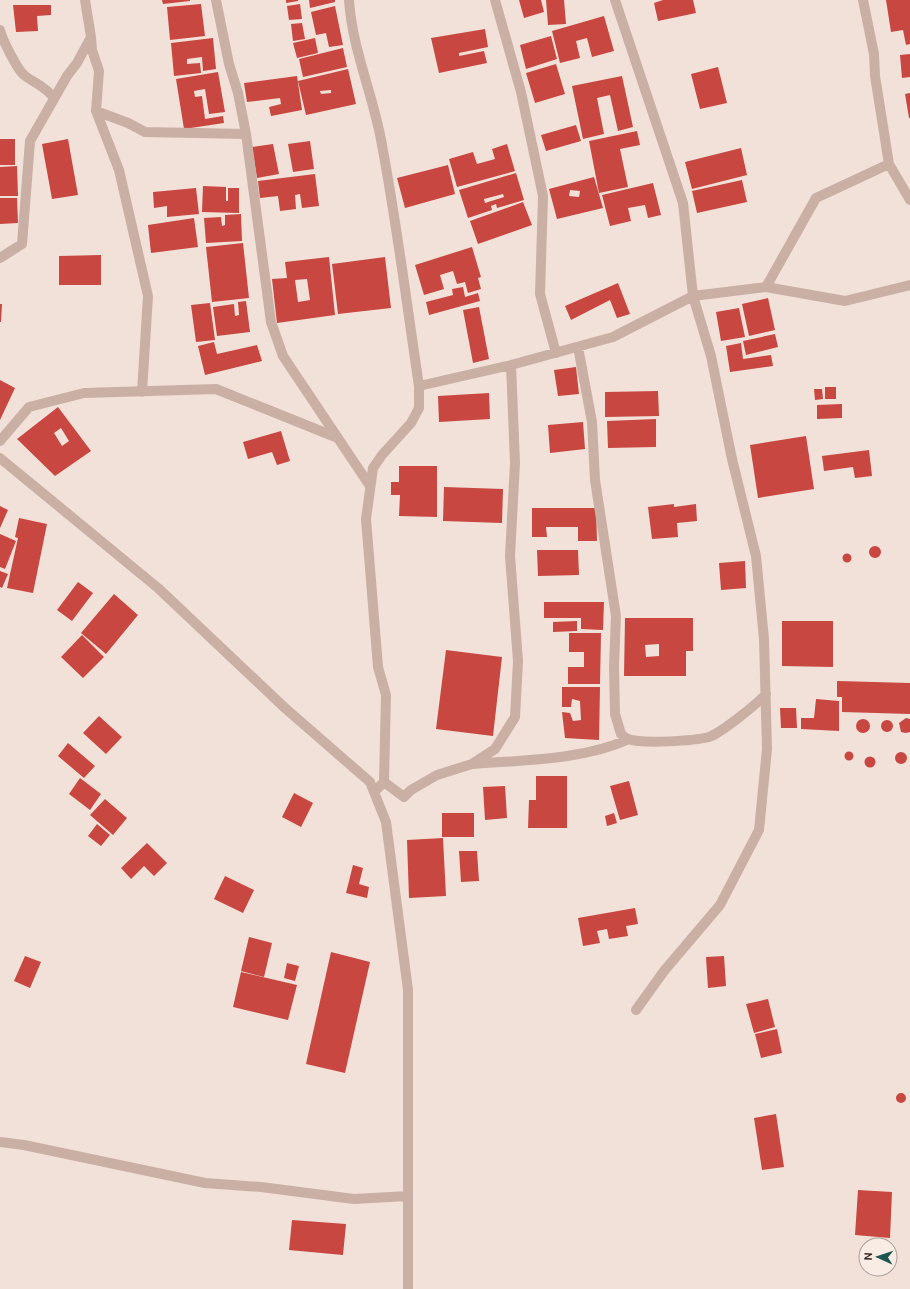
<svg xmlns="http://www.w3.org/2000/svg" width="910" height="1289" viewBox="0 0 910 1289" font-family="Ubuntu,sans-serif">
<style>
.building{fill:#c84740;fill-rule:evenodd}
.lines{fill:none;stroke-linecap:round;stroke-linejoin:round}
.minor{stroke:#caafa5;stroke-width:10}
</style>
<rect width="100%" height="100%" fill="#f2e1d9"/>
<path class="building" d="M162 0H190V1L163 4Z
M286 0H298V1L286 3Z
M309 0H335V2L310 8Z
M519 0H541L544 12 524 18Z
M546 0H564L566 24 548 25Z
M663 0H693L696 13 658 21 654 3Z
M886 0H910V44L906 45 903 30 891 32Z
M201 4 205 36 170 40 167 7Z
M300 4 302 19 289 20 287 6Z
M13 5H51V15L37 16 38 31 16 32Z
M335 6 343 45 329 47 326 33 316 35 311 12Z
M604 16 614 51 592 57 587 38 576 41 580 58 560 63 552 31Z
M302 23 305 39 293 41 291 24Z
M485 29 488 47 459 53V56L484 51 487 63 439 73 431 38Z
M551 36 557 59 526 69 520 45Z
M213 38 216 69 203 71 202 57 187 59V64L200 63 201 73 174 76 171 43Z
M315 38 318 53 297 58 293 43Z
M343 48 347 67 303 77 299 59Z
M910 54V77L902 78 900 55Z
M556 64 565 94 535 103 526 73Z
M718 67 727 103 700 109 691 74Z
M348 69 356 104 306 115 298 81ZM331 90V93L321 94 320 91Z
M218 72 225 112 209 114 205 89 194 91 195 97 202 96 205 119 223 116 224 123 184 129 176 79Z
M297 76 302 110 271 116 269 107 281 104 280 98 247 102 244 83Z
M622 76 633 127 618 131 610 95 597 98 604 134 583 139 572 86Z
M910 93V118H909L905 94Z
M576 125 581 141 546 151 541 135Z
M637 131 640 145 620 149 628 187 599 193 589 141Z
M0 139H15V165H0Z
M68 139 78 195 52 199 42 144Z
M310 141 314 169 293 172 288 144Z
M273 144 279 174 257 178 252 147Z
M507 144 515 171 457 187 449 159 473 152 477 164 495 159 492 149Z
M741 148 747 175 692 189 685 162Z
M448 165 455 194 405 208 397 178Z
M17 166 18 196H0V167Z
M516 173 524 200 497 208 496 204 491 206 492 210 468 218 459 190ZM503 194 504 197 485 203 484 199Z
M315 174 319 206 302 208 300 194 295 195 296 209 280 211 278 196 260 198 258 181Z
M594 177 603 208 557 219 549 189ZM570 190 580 191 579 197 569 196Z
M742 180 747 202 697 213 692 191Z
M653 183 661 215 648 218 645 205 628 208 631 221 610 226 602 195Z
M203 186 226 187V201H228V188H239V213L202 212Z
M196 188 199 214 167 217V206L154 208 153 192Z
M0 198H17L18 223 0 224Z
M523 202 532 225 478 244 470 221Z
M241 214 242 241 206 243 204 218 221 217 222 226 225 225V215Z
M194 218 198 247 151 253 148 225Z
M243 243 249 298 212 302 206 247Z
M472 247 481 277 478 278 481 289 468 293 465 282 457 284 453 271 440 275 444 289 424 295 415 265Z
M101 255V285H59V256Z
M329 257 335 315 277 323 272 279 287 278 285 262ZM307 279 310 300 298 302 295 280Z
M385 257 391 308 338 314 332 264Z
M618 283 630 314 617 318 610 300 571 320 565 306Z
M463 287 465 297 478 293 480 301 429 315 426 302 453 295 452 289Z
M768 298 775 330 749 336 742 304Z
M246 301 250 332 217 336 213 307 234 304 235 316 239 315 238 302Z
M210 303 215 340 196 342 191 305Z
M0 304H2L1 322H0Z
M479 307 489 359 473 363 463 310Z
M739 308 745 337 721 341 716 312Z
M775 334 778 347 746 355 743 341Z
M214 342 217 354 257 345 262 361 205 375 198 346Z
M741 343 743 359 771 355 773 366 730 372 726 346Z
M576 367 579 394 558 396 554 370Z
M0 380 15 388 0 420Z
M825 387H836V399H825Z
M814 389H822L823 399 815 400Z
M658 391 659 416 605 417V392Z
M489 393 490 419 439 422 438 396Z
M842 404V418L817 419V405Z
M58 407 91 451 55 476 17 439ZM61 428 69 441 62 446 54 433Z
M656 419V447L608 448 607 421Z
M583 422 585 449 550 453 548 425Z
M281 431 290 461 277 465 272 452 248 459 243 442Z
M806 436 814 489 758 498 750 445Z
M869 450 872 476 855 478 853 467 824 471 822 456Z
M399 466H437V517L399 516 400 495H391V482H399Z
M444 487 503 489 502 523 443 521Z
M674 504V507L696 504 697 521 677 523 678 537 652 539 648 507Z
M0 506 8 510 0 528Z
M532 508H596L597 541H578V527H546L547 537H532Z
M19 518 47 524 33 593 7 588 18 538 15 537Z
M0 534 16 541 5 569 0 567Z
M869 552a6 6 0 1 1 12 0a6 6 0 1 1-12 0Z
M537 550H578L579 575 538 576Z
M842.5 558a4.5 4.5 0 1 1 9 0a4.5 4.5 0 1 1-9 0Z
M745 561 746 588 721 590 719 563Z
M0 571 8 574 2 588 0 587Z
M78 582 93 593 72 621 57 610Z
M114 594 138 615 106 654 81 633Z
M544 602H604L603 630 581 629V618H544Z
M625 618H693V651H686V676H624ZM659 644V656L646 657 645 645Z
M577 621V631L553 632V622Z
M782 621H833V667L782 666Z
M569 633H601L600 684H568V667H584V652H569Z
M82 635 104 657 83 678 61 657Z
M446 650 502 657 493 736 436 729Z
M837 681 910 683V714L842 712V697H837Z
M562 687H600L599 740 565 738 562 712 570 713 573 721 581 720 580 701 572 699 571 707H562Z
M816 699 839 701V731L801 729V718H814Z
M780 708H796L797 728H781Z
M99 716 122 737 106 754 83 733Z
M906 718 910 719V732L906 733 901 732 899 723Z
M856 726a7 7 0 1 1 14 0a7 7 0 1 1-14 0Z
M881 726a6 6 0 1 1 12 0a6 6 0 1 1-12 0Z
M68 743 95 766 84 778 58 756Z
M844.5 756a4.5 4.5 0 1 1 9 0a4.5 4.5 0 1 1-9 0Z
M895 758a6 6 0 1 1 12 0a6 6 0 1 1-12 0Z
M864.5 762a5.5 5.5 0 1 1 11 0a5.5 5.5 0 1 1-11 0Z
M536 776H567V828H528L529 800H536Z
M80 778 101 794 90 810 69 794Z
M629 781 638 815 620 820 610 786Z
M505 786 507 818 485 820 483 787Z
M294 793 313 803 301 827 282 817Z
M105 799 127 818 113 835 90 815Z
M442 813H474V837H442Z
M614 813 617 823 607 826 605 816Z
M97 824 110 835 101 846 88 836Z
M443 838 446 896 409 898 407 840Z
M147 843 167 863 154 876 144 866 131 879 121 868Z
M459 851H477L479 881 461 882Z
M353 865 363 868 359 884 369 887 367 898 346 893Z
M225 876 254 890 243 913 214 899Z
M635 908 638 924 626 926 628 936 609 939 607 929 597 931 600 943 583 946 578 918Z
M249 937 272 943 264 977 241 971Z
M331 952 370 962 345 1073 306 1064Z
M25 956 41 962 30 988 14 981Z
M724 956 726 986 708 988 706 957Z
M287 963 299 966 295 981 284 978Z
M241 972 297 985 288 1020 233 1007Z
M768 999 775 1027 754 1033 746 1004Z
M777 1029 782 1053 761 1058 755 1034Z
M896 1098a5 5 0 1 1 10 0a5 5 0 1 1-10 0Z
M776 1114 784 1167 762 1170 754 1118Z
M858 1190 892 1192 890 1238 855 1235Z
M292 1220 346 1224 343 1255 289 1250Z"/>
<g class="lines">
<path class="minor" d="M216 0 229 64 238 93 246 134 271 322 283 356 370 486
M349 0C352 49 374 97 382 145 397 225 407 306 419 386V408L411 423 382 455 373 468 366 519 378 667 386 695 384 782 374 792
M495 0 521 92 543 196 540 294 556 353
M615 0 683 203 693 296 711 356 732 459 756 556 764 639 767 749 759 830 720 905 664 971 636 1010
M863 0 874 54 875 76 889 164 910 200
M0 30C2 39 17 69 24 75 35 84 44 85 54 98
M91 37 92 50 99 71 96 111 128 123 145 132 246 134
M96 111 119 170 148 296 142 392
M0 258 22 244 30 141 67 76 77 63 91 37 85 0
M766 287 845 301 910 285
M578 347 592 422 595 480 616 616 614 666 615 714 621 734C623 736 626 738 628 739 642 744 694 741 709 737 721 733 757 704 766 694
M419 386 511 365 613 337 693 296 766 287 816 198 889 164
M0 441 29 407 84 393 216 389 338 438
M0 458 158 588 285 708 370 782 386 822 408 990V1289
M474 764C523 760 584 760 629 739
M384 782 404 797 411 790 437 775 472 764 495 749 515 717 518 661 510 556 515 463 511 365
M0 1142 24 1145 205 1183 261 1187 354 1199 408 1196"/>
</g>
<g transform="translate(878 1257) rotate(273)"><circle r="19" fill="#f9ece5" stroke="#ab9e99"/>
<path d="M0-3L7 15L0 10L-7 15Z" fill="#1b5750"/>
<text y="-6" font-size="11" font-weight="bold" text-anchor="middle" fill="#352826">N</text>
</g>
</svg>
